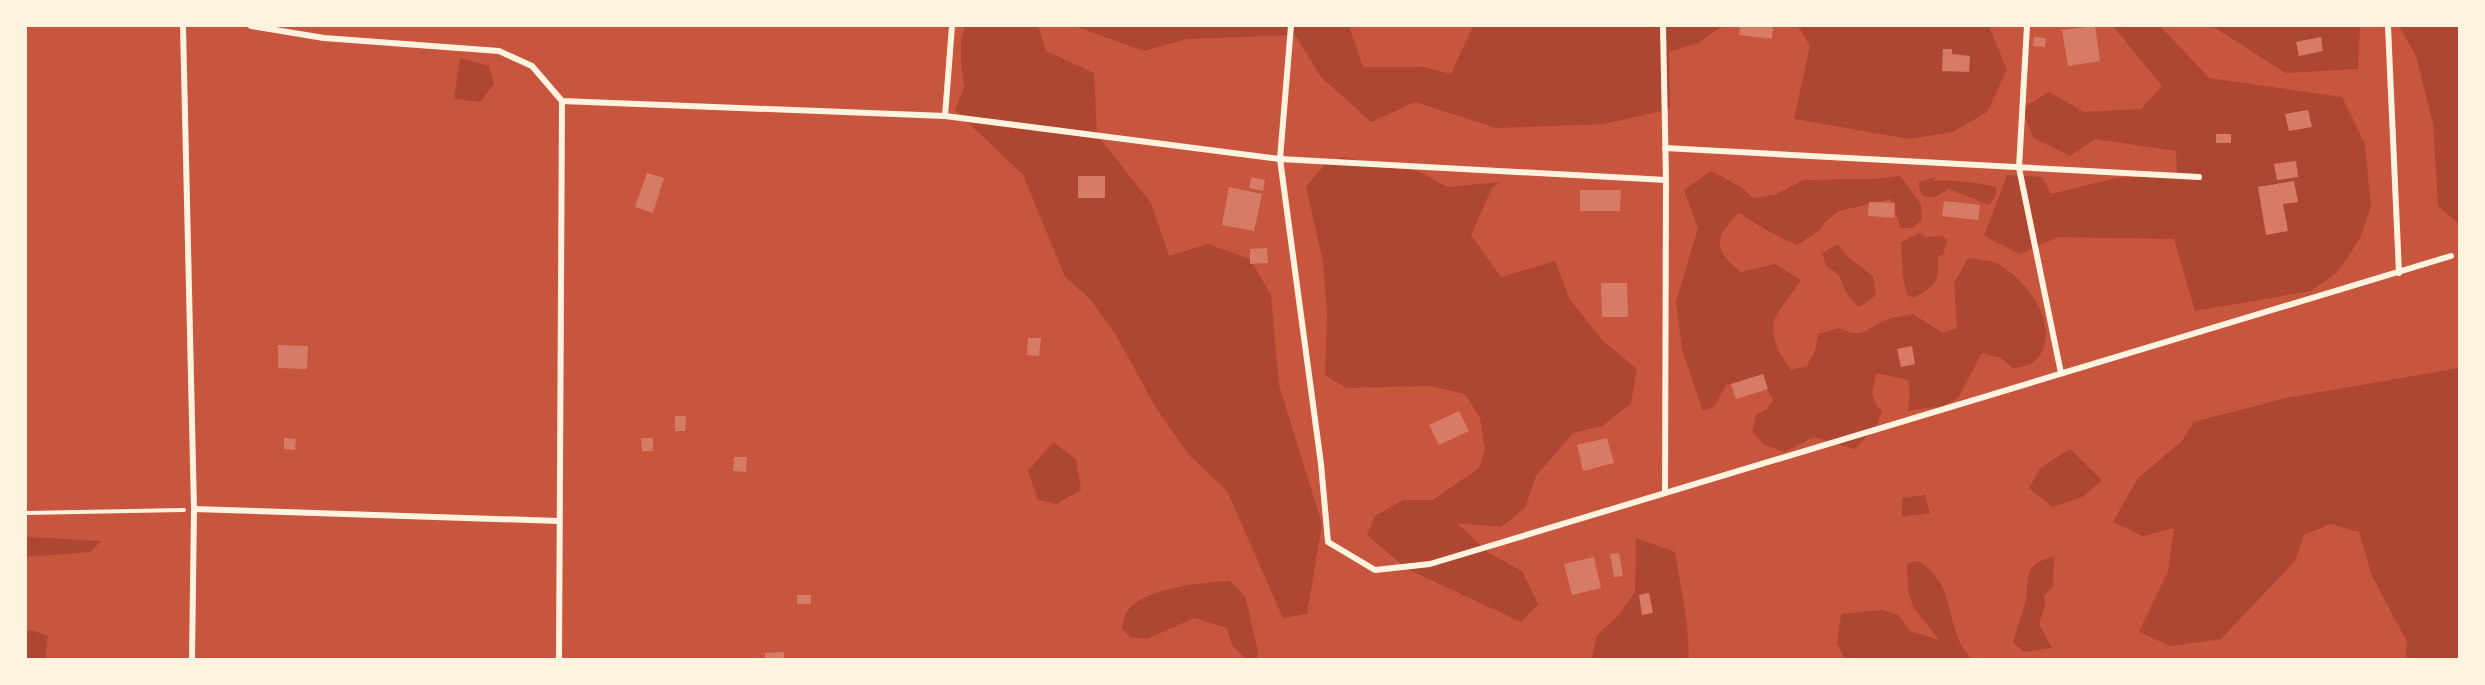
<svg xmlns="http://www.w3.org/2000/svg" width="2485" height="685" viewBox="0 0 2485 685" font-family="'Zilla Slab',serif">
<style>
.green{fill:#ae4732}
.building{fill:#d67c66}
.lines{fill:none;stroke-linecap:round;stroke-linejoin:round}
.path{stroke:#fff3e0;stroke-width:4}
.minor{stroke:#fff3e0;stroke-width:6}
</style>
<rect width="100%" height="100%" fill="#c8553d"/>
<path class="green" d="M965 26H1038L1046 51 1094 73 1097 135 1151 203 1169 256 1208 244 1250 259 1271 295 1279 385 1322 524 1307 614 1283 618 1227 491 1190 456 1156 408 1116 335 1090 299 1065 277 1023 175 955 110 964 88 961 63V41Z
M1074 26H1349L1363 67H1423L1451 74 1473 26H1722L1700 42 1669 52 1670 109 1604 124 1496 128 1415 102 1371 122 1321 77 1295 35 1187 39 1144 51Z
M1798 26H1989L2007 70 1987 112 1953 132 1909 139 1794 119 1810 46Z
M2113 26H2167L2161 27 2209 78 2342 97 2365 144 2371 207 2360 238 2337 273 2311 291 2195 311 2174 239 2058 237 2020 254 1984 236 2007 175 2042 177 2051 194 2116 178 2177 175 2176 151 2095 139 2070 156 2033 138 2022 108 2049 92 2084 112 2141 109 2162 86Z
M2212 26H2360L2358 69 2286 73Z
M2399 26H2459V224L2438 206 2433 124 2416 56Z
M460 58 489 66 494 84 480 102 454 99Z
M1341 157 1418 171 1447 187 1501 182 1492 188 1471 235 1501 277 1555 261 1570 300 1603 341 1637 369 1631 404 1602 426 1573 433 1536 476 1525 508 1501 527 1457 523 1489 553 1522 571 1538 604 1521 622 1407 569 1367 535 1375 516 1403 500H1433L1479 468 1485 450 1480 418 1465 394 1430 386 1346 388 1325 375 1327 314 1323 262 1306 187 1326 163Z
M1711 171 1741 187 1753 198 1775 195 1803 180 1874 179 1900 176 1921 204 1922 219 1913 228H1901L1891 199 1839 211 1826 221 1819 231 1797 245 1768 231 1739 213C1714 237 1712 249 1741 272L1775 264 1801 280C1795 290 1777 311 1774 321 1770 339 1781 357 1791 370L1807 366 1815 351 1818 334 1840 328C1863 341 1868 326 1889 319 1896 316 1905 316 1913 314L1943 333 1957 328 1954 283 1968 258C1978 260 1992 260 2000 265 2029 282 2064 330 2035 361 2031 365 2020 367 2014 369L2001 358 1982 353 1958 398 1943 406 1908 411 1910 392 1908 380 1876 373 1872 395 1879 409 1882 410 1877 425 1855 449 1814 437 1785 452 1764 445 1752 432 1756 415 1767 409 1773 400 1765 386 1727 384 1714 407 1703 411 1682 350 1676 302 1698 228 1684 190Z
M1935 177V181C1958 180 1974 182 1996 187V195L1989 205 1949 189 1935 197 1922 196 1919 187V182Z
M1919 233 1926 237 1943 236 1947 241 1943 255 1938 256C1939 283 1937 285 1914 298L1907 295 1903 276 1901 242Z
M1838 244 1847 256 1873 276 1876 295 1861 306H1857L1847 294 1838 274 1827 267 1822 253Z
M2459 368V659H2405L2407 642 2372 576 2359 532 2330 524 2304 535 2295 561 2221 639 2170 646 2139 632 2168 571 2174 528 2143 536 2113 522 2138 478 2182 441 2194 422 2286 398Z
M1053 442 1076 459 1081 490 1056 504 1038 500 1028 471Z
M2070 449 2102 480 2083 497 2052 507 2029 488 2040 468Z
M1925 495 1930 513 1902 517V498Z
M26 536 28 537 101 541 90 552 26 557Z
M1636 538 1675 552 1687 623 1689 659 1591 660 1597 635 1618 616 1635 592Z
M2054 557 2053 586 2044 596 2045 606 2039 624 2052 648 2025 652 2013 643C2016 630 2020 620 2024 607 2032 585 2017 564 2054 557Z
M1918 561C1960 585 1943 635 1973 659H1845L1837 644 1841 614 1882 610 1899 615 1910 631 1939 640 1914 608 1908 592 1907 563Z
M1230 581 1245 596 1258 651 1257 659H1246L1232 645 1227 628 1194 618 1147 639 1130 637 1122 628C1123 622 1124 615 1128 610 1146 588 1203 582 1230 581Z
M31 630 48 636 45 659H26V632Z"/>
<path class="building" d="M1740 26H1773L1772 39 1739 35Z
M2095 26 2100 61 2068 66 2062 30Z
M2034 37 2046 38 2045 47 2033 46Z
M2321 37 2323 51 2299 56 2296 42Z
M1943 49H1952V54L1970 56 1969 72 1942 71Z
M2308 110 2312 127 2289 131 2285 114Z
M2216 134H2231V143H2216Z
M2296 161 2298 177 2277 180 2274 164Z
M647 173 664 178 653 213 635 207Z
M1078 176H1105V198H1078Z
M1251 177 1265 180 1263 191 1249 188Z
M2294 181 2298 202 2283 204 2288 231 2266 235 2258 187Z
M1229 187 1262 194 1254 231 1222 225Z
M1580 190H1621L1620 211H1580Z
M1944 201 1980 205 1978 220 1942 216Z
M1869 202 1895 203 1894 218 1868 216Z
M1267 248 1268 263 1250 264V249Z
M1601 283H1627L1628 317H1602Z
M1028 338H1041L1039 356 1027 355Z
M278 345 308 346 307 369 278 368Z
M1912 346 1915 364 1901 367 1897 349Z
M1763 374 1768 389 1736 399 1731 384Z
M1459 411 1469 431 1439 445 1429 425Z
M675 416H686L685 431H675Z
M284 438 296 439 295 450 284 449Z
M641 438H653V451H642Z
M1607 438 1614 463 1583 471 1577 445Z
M734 457H747L746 472 733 471Z
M1619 553 1623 576 1614 577 1610 554Z
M1594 557 1601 588 1572 595 1564 564Z
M1649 593 1653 613 1642 615 1639 595Z
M797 595H811V604H797Z
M784 652V660H765V653Z"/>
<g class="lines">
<path class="path" d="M26 513 184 510"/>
<path class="minor" d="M183 26 194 509 192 660
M251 26 324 38 499 51 532 66 562 101 559 660
M1291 26 1280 159 1321 464 1328 542 1375 570 1430 564 2451 256
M1663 26 1666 180 1665 491
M2027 26 2019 168 2061 373
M2388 26 2399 273
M562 101 945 116 1280 159 1666 180
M945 116 952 26
M1665 148 2199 177
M194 509 559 521"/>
</g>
<rect width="2485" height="685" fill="none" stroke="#fff3e0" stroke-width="54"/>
</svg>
